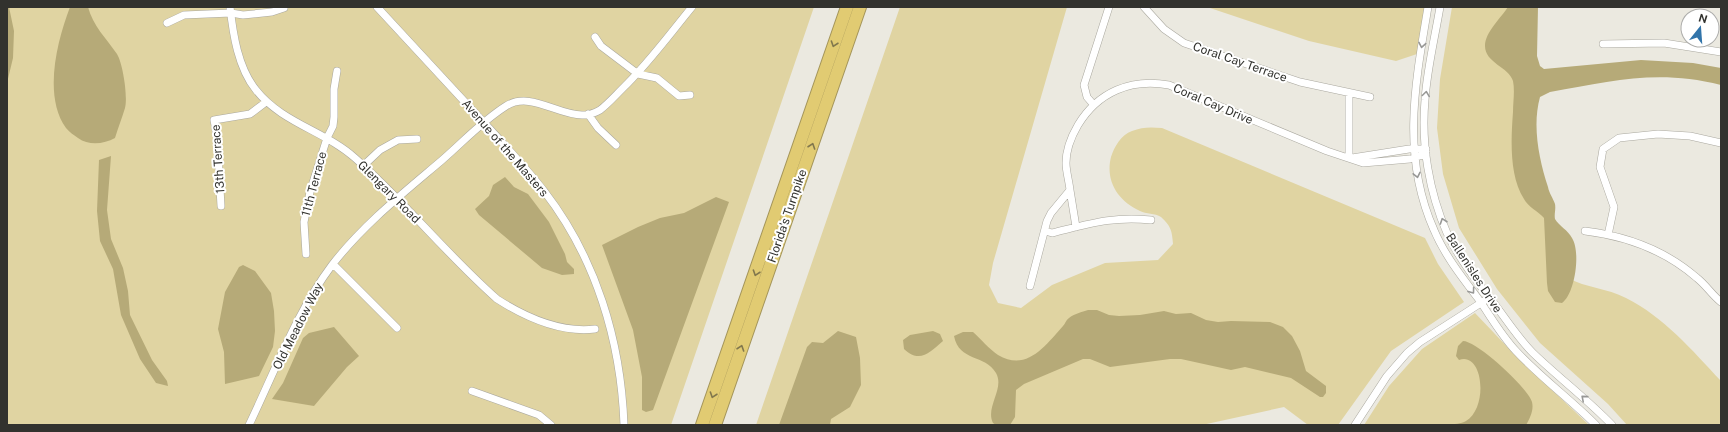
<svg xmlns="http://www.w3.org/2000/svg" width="1728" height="432" viewBox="0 0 1728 432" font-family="'Public Sans',sans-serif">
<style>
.green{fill:#e0d4a2}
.water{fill:#b6aa78}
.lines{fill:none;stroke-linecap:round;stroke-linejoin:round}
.street-casing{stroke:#aaa89f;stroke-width:8}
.highway-casing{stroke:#a4955a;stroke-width:14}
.street{stroke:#fff;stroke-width:7}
.highway{stroke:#e1cb72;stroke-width:12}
.oneway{stroke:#81774d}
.oneway2{stroke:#989896}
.labels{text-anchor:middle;stroke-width:4;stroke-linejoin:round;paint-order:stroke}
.street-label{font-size:12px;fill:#32322e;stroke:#fff}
</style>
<rect width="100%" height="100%" fill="#ebe9e0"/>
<path class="green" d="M7 7H814L671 425H7Z
M900 7H1067L993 263 989 285 998 303 1021 308 1052 285 1105 263 1158 260 1173 244C1172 231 1171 226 1161 217 1155 213 1146 214 1140 211 1118 201 1105 181 1111 157 1114 147 1121 135 1132 131 1142 127 1150 127 1162 128L1425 238 1438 264 1464 302 1391 351 1338 425H1308L1284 407 1202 425H756Z
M1207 7H1425L1417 54 1396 61 1309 41Z
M1452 7H1528L1540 194 1568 278C1586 288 1607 288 1626 298 1664 317 1692 350 1721 381V425H1627L1608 404 1540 343 1497 289 1459 228 1443 174 1437 128 1440 79Z
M1475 313 1515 355 1589 425H1364L1389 386 1422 349Z"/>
<path class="water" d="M7 7H9L14 31 13 58 7 83Z
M70 7H88C93 26 106 38 117 54 123 64 128 97 125 108 122 118 118 128 115 138 104 144 89 146 78 138 74 135 69 132 66 128 43 96 57 41 70 7Z
M1508 7H1538L1537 56 1540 66 1544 69 1641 60 1693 63 1721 68V85C1658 69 1612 81 1550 92L1540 97C1532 126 1539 159 1548 187 1549 193 1553 198 1555 204 1556 210 1554 214 1555 219 1559 226 1568 230 1572 238 1581 252 1575 294 1562 303L1555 302 1548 291 1547 283 1544 218C1538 211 1528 207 1524 199 1509 176 1511 139 1513 112 1513 102 1515 91 1513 81 1509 67 1485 63 1485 46 1485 32 1501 18 1508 7Z
M111 156 107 210 111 239 123 268 128 291 130 315 152 360 167 381 168 386 156 383 140 359 121 315 113 269 100 241 97 211 99 160Z
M505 177 514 187 528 194 549 222 565 254 567 262 574 269V274L562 275 542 268 479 215 475 209 489 196 493 185Z
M716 197 729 202 653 410 646 412 642 410V377L633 330 602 245 638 227 660 218 684 213Z
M243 265 255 271 271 293 274 311 275 331 273 347 259 376 225 384 224 352 218 329 225 292 239 267Z
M1088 310H1097L1109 315 1119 316 1140 315 1164 311 1176 314 1191 313 1206 320 1218 322 1231 321 1270 322 1283 327 1292 336 1300 351 1306 371 1326 386V393L1323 397H1320L1291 378 1245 367 1231 370 1181 359H1170L1110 367 1090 359H1083L1024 384 1016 390 1015 417 1010 425H996L993 423C985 407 1005 389 996 373 985 354 959 362 954 336L963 332H973C981 339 989 349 998 355 1027 372 1045 346 1063 326 1065 324 1066 320 1069 318 1074 314 1082 312 1088 310Z
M334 327 359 356 347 367 314 406 272 399 283 383 303 338 309 333Z
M838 331 856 337 860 358 861 385 850 407 831 419 830 425H779L807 347 812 342 823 343Z
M933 331 940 334 943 341C930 352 920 364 904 349L903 340 910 335Z
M1463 341C1477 341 1528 388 1532 402 1534 410 1530 418 1526 425H1448C1454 424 1461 424 1466 421 1489 407 1483 351 1459 360L1456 356 1458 346Z"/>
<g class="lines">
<defs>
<path id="street" d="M230 7C233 34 238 68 256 90 282 123 325 131 355 158 405 202 447 255 497 299 525 317 561 333 595 329
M377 7C410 43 443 78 476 114 499 139 523 164 544 191 596 258 621 341 624 425
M1144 7 1164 29 1184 43 1300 82 1370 97
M1428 7C1415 84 1401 156 1434 230 1444 254 1461 276 1477 297 1490 315 1500 334 1516 351 1540 377 1570 399 1596 425
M1440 7C1435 37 1427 69 1425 100 1421 144 1429 192 1447 233 1459 259 1478 283 1496 306 1508 322 1519 339 1533 353 1559 378 1587 399 1612 425
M167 23 184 15 231 13 243 15 272 12 284 8
M595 37 601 46 638 74 657 78 679 96 690 95
M1603 44 1664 43 1721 52
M1093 104 1087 97 1084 85 1109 7
M588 114 598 128 616 145
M1349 157V93
M1352 158 1409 149H1426
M363 166 380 150 398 140 417 139
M1070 190 1076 227
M221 206 217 136 214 120 250 114 266 102
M1045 231 1052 233C1089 224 1112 216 1151 220
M1585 231C1626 236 1666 251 1697 278 1706 285 1712 295 1721 302
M1608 235 1614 207 1600 167 1603 149 1619 138 1658 134 1690 136 1721 143
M306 254 304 222 310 192 327 138 333 126 334 117V89L337 71
M333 264 397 328
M1030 286 1047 221 1051 213 1070 190C1069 181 1066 171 1066 163 1066 149 1071 137 1078 125 1098 92 1131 78 1169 85L1327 151 1363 163 1410 159 1426 154
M472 391 539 415 551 425
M249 425C275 371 296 313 332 265 363 225 402 194 441 161 462 143 482 121 506 106 530 91 557 115 582 115 588 115 595 113 600 110 608 104 615 96 622 89 648 64 669 35 692 7
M1355 425 1387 376 1407 353 1420 342 1484 301"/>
<path id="highway" d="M702 425 847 7
M715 425 860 7"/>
</defs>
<use href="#street" class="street-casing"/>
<use href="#highway" class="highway-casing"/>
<use href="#street" class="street"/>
<use href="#highway" class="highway"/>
</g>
<defs><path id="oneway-chevron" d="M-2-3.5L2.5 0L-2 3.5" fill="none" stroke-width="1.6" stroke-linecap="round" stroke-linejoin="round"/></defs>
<g class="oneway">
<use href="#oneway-chevron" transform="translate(834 44) rotate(109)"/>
<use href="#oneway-chevron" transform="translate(812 146) rotate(-71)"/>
<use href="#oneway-chevron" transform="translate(756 273) rotate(109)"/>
<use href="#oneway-chevron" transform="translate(741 348) rotate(-71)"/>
<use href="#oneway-chevron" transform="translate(713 395) rotate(109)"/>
</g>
<g class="oneway2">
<use href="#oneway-chevron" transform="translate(1422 45) rotate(100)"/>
<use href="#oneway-chevron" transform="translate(1426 94) rotate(-82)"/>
<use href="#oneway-chevron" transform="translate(1417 175) rotate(78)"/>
<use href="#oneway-chevron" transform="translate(1443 221) rotate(-109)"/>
<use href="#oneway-chevron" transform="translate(1472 291) rotate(54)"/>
<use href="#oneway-chevron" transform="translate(1584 398) rotate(-139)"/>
</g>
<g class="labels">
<g class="street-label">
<text transform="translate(1240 62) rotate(19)" y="4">Coral Cay Terrace</text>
<text transform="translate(1213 104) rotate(23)" y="4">Coral Cay Drive</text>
<text transform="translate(505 148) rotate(49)" y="4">Avenue of the Masters</text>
<text transform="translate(218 159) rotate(-94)" y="4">13th Terrace</text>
<text transform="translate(314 184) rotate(-75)" y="4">11th Terrace</text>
<text transform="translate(389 192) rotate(45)" y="4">Glengary Road</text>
<text transform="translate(787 216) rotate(-71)" y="4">Florida's Turnpike</text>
<text transform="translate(1474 273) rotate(57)" y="4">Ballenisles Drive</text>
<text transform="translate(298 326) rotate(-63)" y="4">Old Meadow Way</text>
</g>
</g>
<rect width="1728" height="432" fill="none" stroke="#32322e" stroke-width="16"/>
<g transform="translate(1700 28) rotate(17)"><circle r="19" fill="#ffffff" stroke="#adadab"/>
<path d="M0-3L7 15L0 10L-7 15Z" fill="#3174aa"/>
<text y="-6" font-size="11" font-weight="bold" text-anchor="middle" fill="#32322e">N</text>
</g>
</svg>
